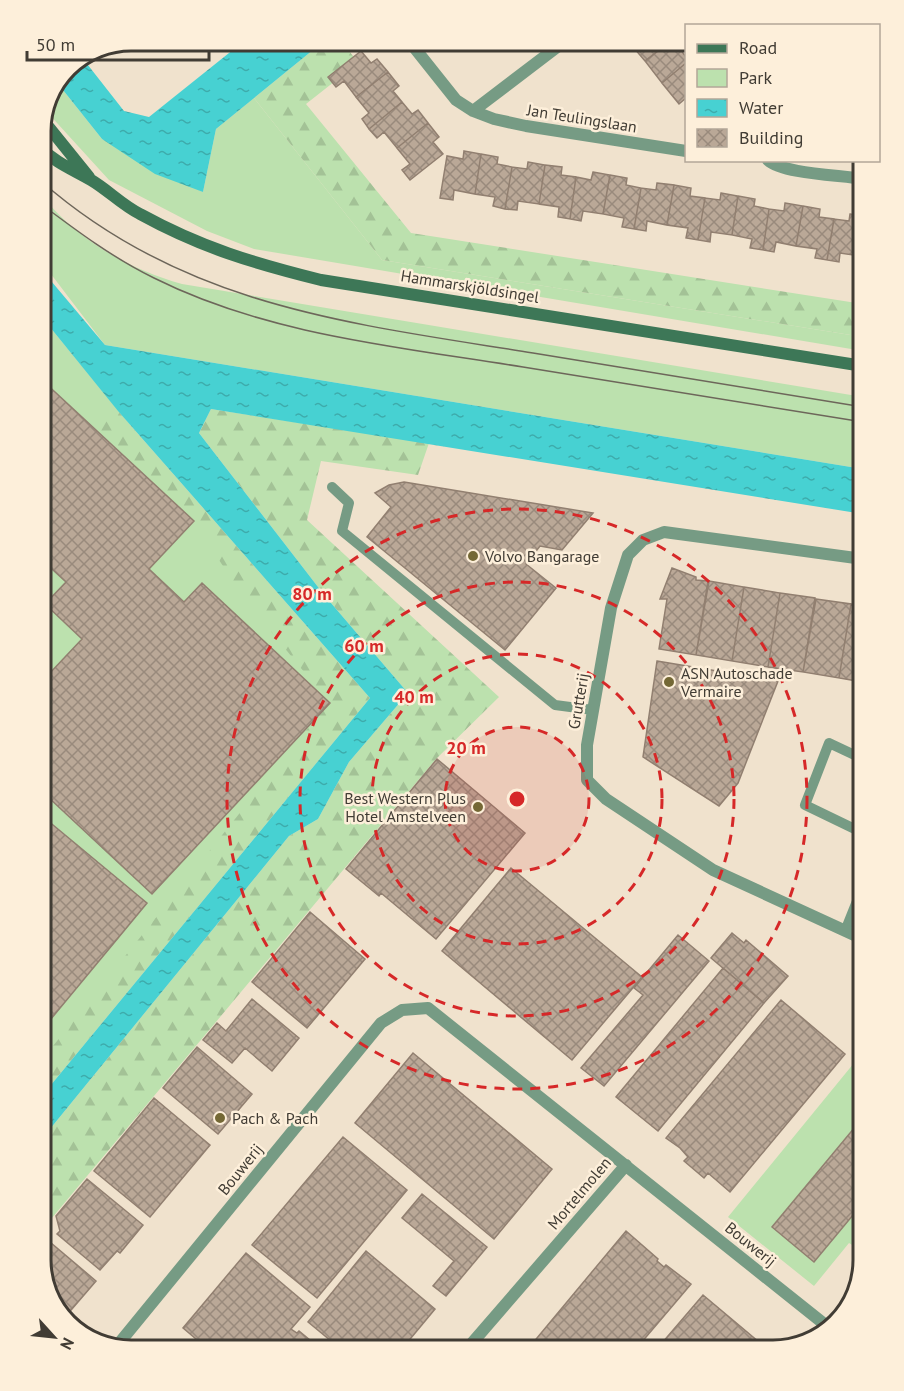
<svg xmlns="http://www.w3.org/2000/svg" width="904" height="1391" viewBox="0 0 904 1391" font-family="'PT Sans',sans-serif">
<style>
.green{fill:#bce1ae}
.forest{fill:url(#forest-firs)}
.water{fill:url(#water-ripples)}
.building{fill:url(#building-cross-hatch);stroke:#917f70;stroke-width:1.5}
.lines{fill:none;stroke-linecap:round;stroke-linejoin:round}
.lane{stroke:#769b84;stroke-width:10}
.street{stroke:#769b84;stroke-width:12}
.secondary{stroke:#3d7757;stroke-width:12}
.tram{stroke:#6d665a;stroke-width:1.5}
.ring{fill:none;stroke:#d62828;stroke-width:3;stroke-dasharray:10 8}
.poi-dot{fill:#746835;stroke:#fdefda;stroke-width:2}
.labels{text-anchor:middle;stroke-width:5;stroke-linejoin:round;paint-order:stroke}
.street-label{font-size:16px;fill:#413c34;stroke:#fdefda}
.poi-label{font-size:16px;fill:#413c34;stroke:#fdefda;text-anchor:start}
.rim{fill:none;stroke:#413c34;stroke-width:3}
.centre{fill:#d62828;stroke:#fdefda;stroke-width:3}
.ring-label{font-size:18px;text-anchor:middle;font-weight:bold;fill:#d62828;stroke:#fdefda;stroke-width:5;stroke-linejoin:round;paint-order:stroke}
</style>
<defs>
<pattern id="forest-firs" width="22" height="20" patternUnits="userSpaceOnUse" patternTransform="scale(1.5)"><rect width="22" height="20" fill="#bce1ae"/><path d="M5 1l3.5 6h-7zM16 11l3.5 6h-7z" fill="#a3c296"/></pattern>
<pattern id="water-ripples" width="26" height="14" patternUnits="userSpaceOnUse" patternTransform="scale(1.5)"><rect width="26" height="14" fill="#47d1d2"/><path d="M2 4q2-2 4 0t4 0M15 11q2-2 4 0t4 0" fill="none" stroke="#3dabab"/></pattern>
<pattern id="building-cross-hatch" width="8" height="8" patternUnits="userSpaceOnUse" patternTransform="scale(1.5)"><rect width="8" height="8" fill="#baa897"/><path d="M0 0l8 8M0 8l8-8" fill="none" stroke="#998a7c"/></pattern>
</defs>
<rect width="100%" height="100%" fill="#f0e2cd"/>
<path class="green" d="M59 85 102 139 203 192 216 129 254 98 382 260 863 337V351L254 249 207 231 109 180 47 112Z
M41 195C78 240 126 268 182 284L863 397V469L105 345 41 261Z
M41 316 351 696 41 1076Z
M863 1052V1252L849 1243 814 1286 728 1217Z"/>
<path class="forest" d="M324 41H342L358 63 306 104 411 233 863 304V337L382 260 254 98Z
M211 409 429 443 418 475 321 461 307 520 499 697 436 759 41 1231V1145L50 1129 289 836 318 819 349 762 408 693 325 596 199 433Z
M118 411 370 698 41 1097V1061L324 708 327 700 247 602 191 518 83 419Z"/>
<path class="water" d="M244 41H324L216 129 203 192 155 174 102 139 59 85 67 67 84 60 124 111 149 117Z
M41 269 105 345 863 469V514L211 409 199 433 325 596 408 693 349 762 318 819 289 836 50 1129 41 1145V1097L370 698 118 411 41 316Z"/>
<path class="building" d="M628 41H671L645 61Z
M671 41H674L686 57V63L662 83 645 61Z
M361 51 371 63 377 59 388 72 356 97 344 81 336 87 328 77Z
M686 63V98L679 104 662 83Z
M388 72 399 86 393 91 402 102 369 129 362 119 369 113 356 97Z
M402 102 412 114 418 110 428 123 397 148 384 132 377 138 369 129Z
M428 123 439 137 433 142 443 154 410 180 402 170 410 164 397 148Z
M464 151 481 154 475 194 454 190 453 200 440 198 447 156 463 159Z
M481 154 498 157 497 164 512 167 505 209 493 206 495 197 475 194Z
M528 162 545 165 539 204 518 201 517 210 505 209 512 167 527 169Z
M545 165 562 167 561 175 576 177 570 219 558 217 559 207 539 204Z
M593 172 610 175 603 214 583 211 581 221 570 219 576 177 591 180Z
M610 175 627 178 626 185 641 188 634 229 622 227 624 218 603 214Z
M657 183 674 185 667 225 647 221 646 231 634 229 641 188 656 190Z
M674 185 691 188 690 196 705 198 698 240 686 238 688 228 667 225Z
M721 193 738 196 732 235 711 232 710 242 698 240 705 198 720 200Z
M738 196 755 199 754 206 769 209 763 250 750 248 752 239 732 235Z
M785 203 803 206 796 246 776 242 774 252 763 250 769 209 784 211Z
M803 206 820 209 819 217 834 219 827 260 815 258 817 249 796 246Z
M850 214 863 216 860 256 840 253 839 262 827 260 834 219 849 221Z
M41 379 194 521 149 569 184 602 202 583 330 703 152 894 48 797 41 805V679L47 672 49 674 82 639 45 604 66 582 41 559Z
M404 482 593 513 562 550 540 546 526 564 556 588 505 650 367 537 391 507 375 493 389 485Z
M672 568 696 577V580L708 581 696 655 659 649 667 599H660Z
M709 581 744 587 732 661 696 655Z
M744 587 780 593 768 667 732 661Z
M780 593 815 598 803 672 768 667Z
M816 599 851 604 839 678 803 672Z
M851 604 863 608V682L839 678Z
M657 661 778 681 738 783 719 806 643 757Z
M437 759 525 833 436 939 381 893 379 896 346 869Z
M41 815 147 903 41 1031Z
M511 868 642 977 572 1060 442 951Z
M310 912 365 959 307 1028 252 982Z
M732 933 744 943 746 940 788 976 764 1003 711 958Z
M678 935 709 961 604 1086 581 1068 643 995 634 988Z
M723 968 764 1003 658 1131 616 1097Z
M252 999 299 1038 272 1071 245 1048 232 1063 203 1040 217 1023 226 1031Z
M781 1000 845 1054 730 1192 708 1173 704 1178 684 1161 688 1157 680 1148 666 1138Z
M197 1047 252 1094 218 1134 163 1088Z
M413 1053 552 1169 494 1239 355 1123Z
M154 1098 210 1145 150 1217 94 1171Z
M855 1127 863 1134V1203L814 1262 772 1227Z
M343 1137 407 1190 317 1298 252 1245Z
M87 1179 143 1225 120 1253 117 1251 100 1270 57 1234 60 1231 56 1216Z
M422 1194 487 1247 446 1296 433 1286 454 1261 402 1218Z
M626 1231 658 1259 657 1261 664 1267 666 1265 691 1284 669 1310 635 1350H527Z
M44 1237 96 1281 65 1317 50 1300 40 1260 41 1238Z
M366 1251 435 1309 401 1350H342L308 1322Z
M246 1253 310 1307 291 1329 297 1333 299 1331 322 1350H209L183 1328Z
M703 1295 765 1347 762 1350H656Z"/>
<g class="lines">
<path class="lane" d="M332 487 349 503 342 531 555 705 593 710
M863 833 805 805 829 743 863 759
M845 931 863 886"/>
<path class="street" d="M409 41 456 100 473 111 494 119 526 126 686 151
M575 41H580
M473 111 565 41
M768 160C783 174 841 175 863 179
M863 939 713 870 606 799 587 780V745L611 608 628 555 643 540 664 532 863 559
M116 1347 381 1023 402 1010 428 1008 828 1327
M466 1350 626 1165"/>
<path class="secondary" d="M43 120 89 177
M41 148C56 163 72 169 91 180 108 190 122 205 140 214 202 248 253 263 321 280L863 366"/>
<path class="tram" d="M41 181C184 307 353 324 533 353 643 371 753 389 863 407
M41 204C77 231 113 258 154 278 268 335 399 347 523 367 637 385 750 404 863 422"/>
</g>
<circle cx="517" cy="799" r="72" fill="#d62828" fill-opacity=".12"/>
<g class="ring">
<circle cx="517" cy="799" r="72"/>
<circle cx="517" cy="799" r="145"/>
<circle cx="517" cy="799" r="217"/>
<circle cx="517" cy="799" r="290"/>
</g>
<g class="poi-dot">
<circle cx="473" cy="556" r="6"/>
<circle cx="669" cy="682" r="6"/>
<circle cx="478" cy="807" r="6"/>
<circle cx="220" cy="1118" r="6"/>
</g>
<g class="labels">
<g class="street-label">
<text transform="translate(582 118) rotate(9)" y="6">Jan Teulingslaan</text>
<text transform="translate(470 286) rotate(9)" y="6">Hammarskjöldsingel</text>
<text transform="translate(578 701) rotate(-80)" y="6">Grutterij</text>
<text transform="translate(240 1169) rotate(-51)" y="6">Bouwerij</text>
<text transform="translate(579 1193) rotate(-50)" y="6">Mortelmolen</text>
<text transform="translate(751 1244) rotate(39)" y="6">Bouwerij</text>
</g>
<g class="poi-label">
<text x="485" y="562">Volvo Bangarage</text>
<text x="681" y="679">ASN Autoschade<tspan x="681" dy="18">Vermaire</tspan></text>
<text x="466" y="804" text-anchor="end">Best Western Plus<tspan x="466" dy="18">Hotel Amstelveen</tspan></text>
<text x="232" y="1124">Pach &amp; Pach</text>
</g>
</g>
<path d="M0 0H904V1391H0ZM131 51H773A80 80 0 0 1 853 131V1260A80 80 0 0 1 773 1340H131A80 80 0 0 1 51 1260V131A80 80 0 0 1 131 51Z" fill="#fdefda" fill-rule="evenodd"/>
<path class="rim" d="M131 51H773A80 80 0 0 1 853 131V1260A80 80 0 0 1 773 1340H131A80 80 0 0 1 51 1260V131A80 80 0 0 1 131 51Z"/>
<circle cx="517" cy="799" r="9" class="centre"/>
<g class="ring-label">
<text x="312" y="600">80 m</text>
<text x="364" y="652">60 m</text>
<text x="414" y="703">40 m</text>
<text x="466" y="754">20 m</text>
</g>
<rect x="685" y="24" width="195" height="138" fill="#fdefda" stroke="#b2a798" stroke-width="1.5"/>
<rect x="697" y="44" width="30" height="9" fill="#3d7757" stroke="#b2a798" stroke-width="1.5"/>
<text x="739" y="54" font-size="18" fill="#413c34">Road</text>
<rect x="697" y="69" width="30" height="18" fill="#bce1ae" stroke="#b2a798" stroke-width="1.5"/>
<text x="739" y="84" font-size="18" fill="#413c34">Park</text>
<rect x="697" y="99" width="30" height="18" fill="url(#water-ripples)" stroke="#b2a798" stroke-width="1.5"/>
<text x="739" y="114" font-size="18" fill="#413c34">Water</text>
<rect x="697" y="129" width="30" height="18" fill="url(#building-cross-hatch)" stroke="#b2a798" stroke-width="1.5"/>
<text x="739" y="144" font-size="18" fill="#413c34">Building</text>
<g transform="translate(54 1337) rotate(117)" stroke="#fdefda" stroke-width="4.5" paint-order="stroke">
<path d="M0-4.5L10 22L0 15L-10 22Z" fill="#413c34"/>
<text y="-9" font-size="16" font-weight="bold" text-anchor="middle" fill="#413c34">N</text>
</g>
<path d="M27 51v9h182v-9" fill="none" stroke="#413c34" stroke-width="3"/>
<text x="36" y="51" font-size="18" fill="#413c34" stroke="#fdefda" stroke-width="4.5" paint-order="stroke">50 m</text>
</svg>
